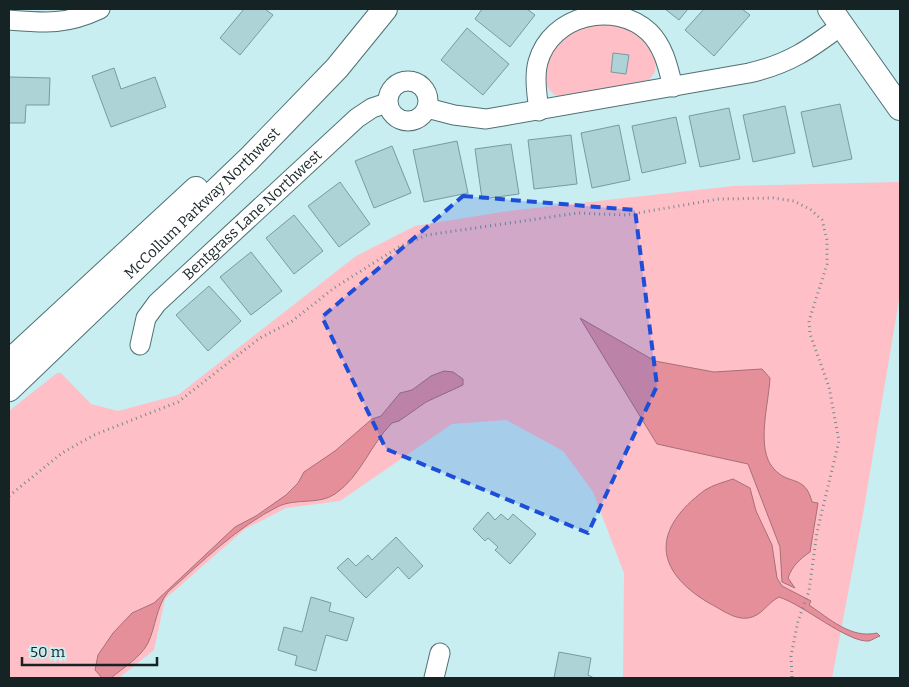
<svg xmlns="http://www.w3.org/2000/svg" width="909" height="687" viewBox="0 0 909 687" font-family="Bitter,serif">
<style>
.green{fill:#ffbfc6}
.water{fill:#e58f9b;stroke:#a76f78}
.building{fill:#aed3d6;stroke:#779b9e}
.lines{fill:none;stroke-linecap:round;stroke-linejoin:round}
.minor-casing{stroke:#4f7174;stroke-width:21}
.tertiary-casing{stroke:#4f7174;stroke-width:26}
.path{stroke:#728c8f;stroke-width:3;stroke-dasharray:1 4;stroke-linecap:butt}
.minor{stroke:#fff;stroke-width:19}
.tertiary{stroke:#fff;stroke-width:24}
.marked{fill:#1d4ed8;fill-opacity:0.2;stroke:#1d4ed8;stroke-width:4;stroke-dasharray:10 6;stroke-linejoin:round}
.labels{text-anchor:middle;stroke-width:5;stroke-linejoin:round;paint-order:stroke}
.street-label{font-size:15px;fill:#152325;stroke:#c8eef1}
</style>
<rect width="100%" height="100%" fill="#c8eef1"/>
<path class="green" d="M598 24H618L639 36 656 58 655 72 649 80 560 97C534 88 547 53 562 39 572 29 585 27 598 24Z
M900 182V294L863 514 832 678H623L624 573 593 492 563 451 506 420 452 424 340 501 286 508 245 529 165 599 154 650 119 678H9V411L57 373H61L91 404 118 411 178 395 356 256 415 226 508 211 733 186Z"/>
<path class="water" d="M580 318 655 361 714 372 762 369 770 378C769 403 755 449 774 469 789 486 805 474 812 502L818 503 810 552C800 559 792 566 788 578L795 588 782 582 780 547 748 464 657 444Z
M444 371 453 372 463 379V385L426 402 399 421 392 423C370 445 361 476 335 494 319 505 297 498 279 506 237 527 203 561 168 592 156 607 156 626 148 643 141 657 123 668 111 678H102L95 670 98 655 113 633 132 613 154 603 235 527 256 516 286 495 298 483 304 472 335 451 372 419 381 416 400 393 412 390 431 376Z
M733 479 750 488 756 511 772 545 777 578 782 586 811 601 809 605C830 619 851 639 877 633L880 636C877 637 872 640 869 641 848 643 804 605 779 597 767 603 762 616 748 618 734 620 721 609 709 603 653 570 652 529 705 490 713 485 724 482 733 479Z"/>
<path class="building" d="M244 9H265L273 15 240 55 220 38Z
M482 9H527L535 15 510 47 475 19Z
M665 9H688L679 20Z
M704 9H742L750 15 714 56 685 30Z
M467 28 509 64 483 95 441 60Z
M613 53 629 55 626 74 611 72Z
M114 68 121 89 155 77 166 107 111 127 92 76Z
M9 77 50 78 49 105H26L25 123H9Z
M840 104 852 159 813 167 801 112Z
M785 106 795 153 753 162 743 115Z
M729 108 740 159 700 167 689 116Z
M676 117 686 163 642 173 632 126Z
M619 125 630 180 592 188 581 133Z
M571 135 577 184 534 189 528 140Z
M457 141 468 193 424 202 413 150Z
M511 144 519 194 482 199 475 149Z
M392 146 411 193 374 208 355 161Z
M340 182 370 224 339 247 308 206Z
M294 215 323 251 294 274 266 238Z
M251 252 282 291 251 315 220 277Z
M209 286 241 321 208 351 176 315Z
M488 512 495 520 501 514 508 520 513 514 536 534 510 564 495 550 498 547 488 538 485 541 473 529Z
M396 537 423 566 409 579 398 567 366 598 337 568 348 558 356 566 368 555 372 560Z
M311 597 331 603 329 611 354 618 347 641 326 635 316 671 295 665 297 656 278 650 284 627 302 632Z
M559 652 591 658 588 675 594 678H554Z"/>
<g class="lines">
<defs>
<g id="minor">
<path d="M9 20C46 23 66 25 100 9"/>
<circle cx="408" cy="101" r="20"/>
<path d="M427 108 454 115 486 119 749 73C789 64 810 49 842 25"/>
<path d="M539 111C537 95 534 77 538 62 551 15 614 0 649 32 664 47 668 67 673 87"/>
<path id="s1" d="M140 345 146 318 157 303 357 118 372 108 387 103"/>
<path d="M434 678 440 653"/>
</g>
<g id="tertiary">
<path d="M830 9 900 108"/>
<path d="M9 362 196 189"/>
<path id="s2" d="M9 389 249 159 337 68 385 9"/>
</g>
</defs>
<use href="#minor" class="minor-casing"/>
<use href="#tertiary" class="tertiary-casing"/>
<path class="path" d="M9 496 62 453 94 435 178 402 260 338 291 322 334 288 399 247 427 235 578 213 626 215 719 199 773 198 794 201 811 210 822 220 827 240V264L809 321 810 334 829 387 839 441 817 532 809 591 798 621 791 656 792 678"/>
<use href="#minor" class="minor"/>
<use href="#tertiary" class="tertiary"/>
</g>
<path class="marked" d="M463 196 635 210 657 386 588 533 386 449 322 317Z"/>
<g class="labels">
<g class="street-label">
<text dy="5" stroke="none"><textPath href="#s2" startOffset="268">McCollum Parkway Northwest</textPath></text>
<text dy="5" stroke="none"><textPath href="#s1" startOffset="176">Bentgrass Lane Northwest</textPath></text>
</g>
</g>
<rect width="909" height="687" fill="none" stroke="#152325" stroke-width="20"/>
<path d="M22 657v8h135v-8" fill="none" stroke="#152325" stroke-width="2.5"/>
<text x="30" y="657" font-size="15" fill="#152325" stroke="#c8eef1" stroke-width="4" paint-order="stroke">50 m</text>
</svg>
